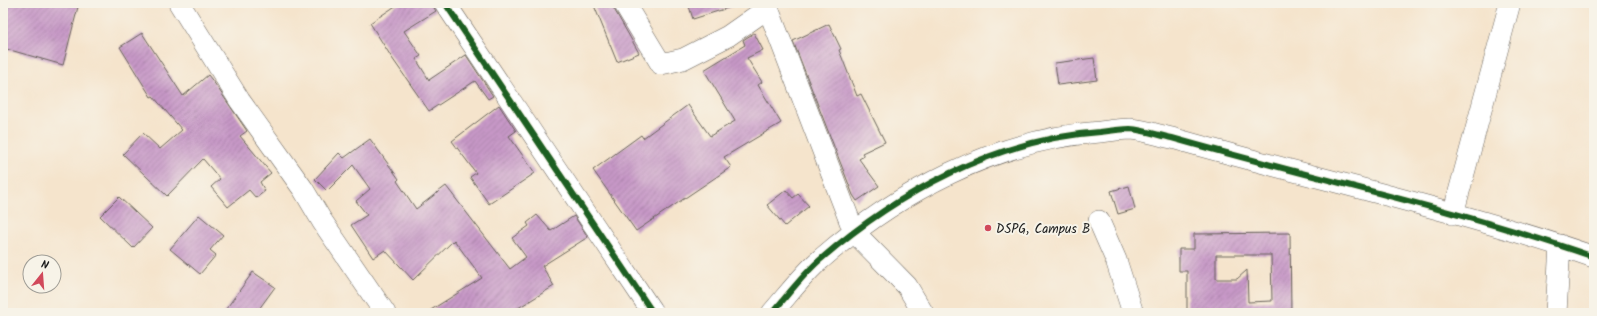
<svg xmlns="http://www.w3.org/2000/svg" width="1597" height="316" viewBox="0 0 1597 316" font-family="Kalam,sans-serif">
<style>
.building{fill:url(#building-hatch);fill-rule:evenodd}
.lines{fill:none;stroke-linecap:round;stroke-linejoin:round}
.minor-casing{stroke:#68625a;stroke-width:22}
.minor{stroke:#fff;stroke-width:21}
.cycleway-casing{stroke:#f7f3e8;stroke-width:8}
.cycleway{stroke:#1b5e20;stroke-width:6}
.poi-dot{fill:#d1495b;stroke:#f7f3e8;stroke-width:1.5}
.labels{text-anchor:middle;stroke-width:4;stroke-linejoin:round;paint-order:stroke}
.poi-label{font-size:13px;fill:#1c1c1c;stroke:#f7f3e8;text-anchor:start}
</style>
<defs>
<pattern id="building-hatch" width="6" height="6" patternUnits="userSpaceOnUse"><rect width="6" height="6" fill="#c798c7"/><path d="M-1 1l2-2M0 6l6-6M5 7l2-2" fill="none" stroke="#a17ba1"/></pattern>
</defs>
<rect width="100%" height="100%" fill="#f7f3e8"/>
<filter id="ink" filterUnits="userSpaceOnUse"><feTurbulence type="fractalNoise" baseFrequency=".025" numOctaves="2"/><feDisplacementMap in="SourceGraphic" scale="8" xChannelSelector="R" yChannelSelector="G"/><feConvolveMatrix kernelMatrix="1 2 1 2 8 2 1 2 1" color-interpolation-filters="sRGB"/></filter>
<filter id="wash" filterUnits="userSpaceOnUse"><feTurbulence type="fractalNoise" baseFrequency=".012" numOctaves="4" result="noise"/><feDisplacementMap in="SourceGraphic" scale="16" xChannelSelector="R" yChannelSelector="G"/><feGaussianBlur stdDeviation="0.9" result="paint"/><feColorMatrix in="noise" values="0 0 0 0 0 0 0 0 0 0 0 0 0 0 0 0 0 1.4 0 .05"/><feComposite in="paint" operator="in"/></filter>
<g filter="url(#wash)">
<rect width="100%" height="100%" fill="#f5e4cc"/>
<g id="blocks">
<path class="building" d="M3 3H79L63 65 3 48Z
M400 3H431L436 11 404 31 421 56 416 59 429 80 466 55 493 96 488 99 475 81 429 111 392 58 370 23Z
M593 3H612L614 9 639 53 617 62Z
M688 3H734V6L693 19Z
M829 24 841 49 839 50 857 96 861 94 885 142 862 153 864 156 859 159 879 186 857 201 853 195 793 41Z
M142 33 183 96 208 75 215 84 247 131 240 136 271 173 260 182 265 191 256 198 249 190 228 207 211 187 220 179 203 159 167 196 123 154 143 133 160 149 182 130 153 96 151 97 120 47Z
M754 33 763 50 747 58 762 82 758 85 781 123 724 157 731 167 636 231 593 170 641 135 643 138 688 105 710 136 735 121 704 70 745 45 743 40Z
M1094 58 1097 80 1058 85 1055 63Z
M499 105 516 131 509 136 535 173 489 204 470 177 476 173 452 141Z
M370 139 399 179 397 181 416 209 446 186 510 269 526 257 512 238 529 226 527 223 537 215 551 231 574 216 588 237 542 266 554 286 510 313H426L482 278 454 240 413 280 385 250 373 258 351 225 367 215 356 201 370 189 353 165 327 191 315 179 339 153 344 158Z
M1129 186 1135 209 1118 214 1111 191Z
M786 190 793 198 798 194 809 206 785 226 767 205Z
M119 197 152 228 133 248 100 216Z
M199 215 223 235 210 250 216 255 200 274 170 249Z
M1290 233 1291 313H1187V271H1179V249H1194V234ZM1216 255H1271L1272 301 1248 302 1247 270 1237 279H1216Z
M253 272 275 287 256 313H223Z"/>
</g>
</g>
<g filter="url(#ink)">
<use href="#blocks" fill-opacity="0" stroke="#68625a" stroke-width="1"/>
<g class="lines">
<defs>
<path id="minor" d="M179 3 240 101 303 189 322 221 385 313
M445 3 653 313
M624 3 661 64 683 59 728 36 768 8
M766 3 854 232 907 286 923 313
M1453 214 1510 3
M1099 221 1116 260 1133 313
M772 313C787 296 804 273 821 259 898 192 996 139 1100 132 1110 131 1120 129 1130 129 1144 130 1158 135 1172 138 1312 178 1456 209 1594 257
M1556 313 1560 245"/>
</defs>
<use href="#minor" class="minor-casing"/>
<use href="#minor" class="minor"/>
<defs>
<path id="cycleway" d="M445 3 653 313
M772 313C787 296 804 273 821 259 898 192 996 139 1100 132 1110 131 1120 129 1130 129 1144 130 1158 135 1172 138 1312 178 1456 209 1594 257"/>
</defs>
<use href="#cycleway" class="cycleway-casing"/>
<use href="#cycleway" class="cycleway"/>
</g>
</g>
<circle class="poi-dot" cx="988" cy="228" r="4"/>
<g class="labels">
<g class="poi-label">
<text x="996" y="233">DSPG, Campus B</text>
</g>
</g>
<rect width="1597" height="316" fill="none" stroke="#f7f3e8" stroke-width="16"/>
<g transform="translate(42 274) rotate(17)"><circle r="19" fill="#f7f3e8" stroke="#9f9d96"/>
<path d="M0-3L7 15L0 10L-7 15Z" fill="#d1495b"/>
<text y="-6" font-size="11" font-weight="bold" text-anchor="middle" fill="#1c1c1c">N</text>
</g>
</svg>
